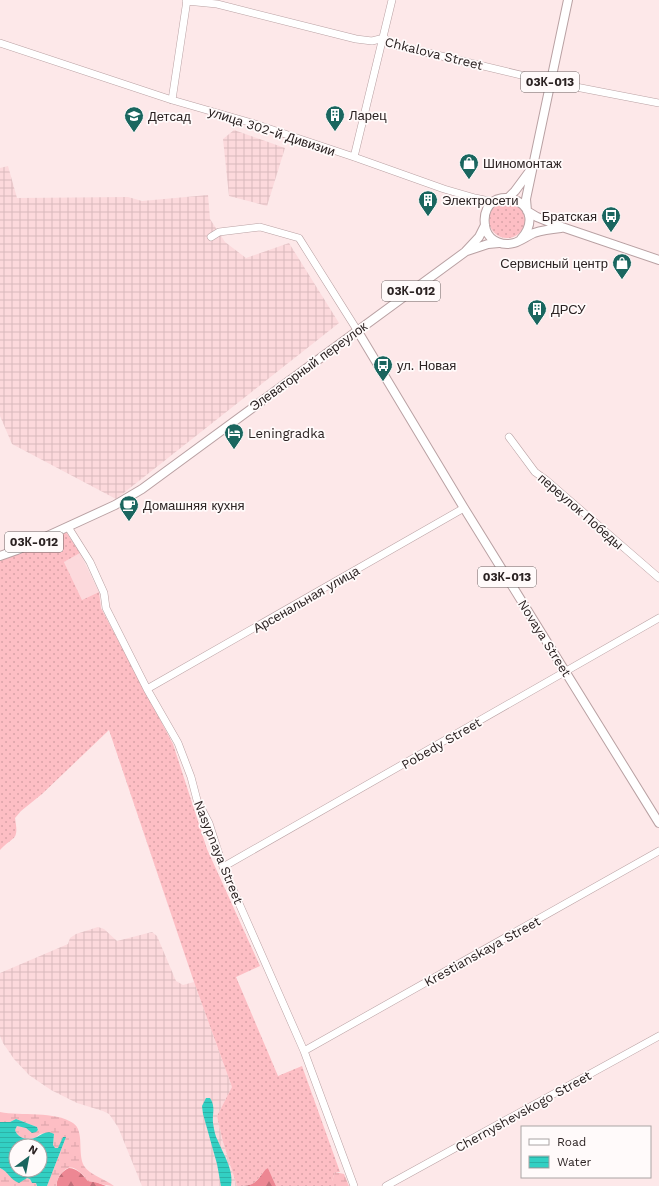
<svg xmlns="http://www.w3.org/2000/svg" width="659" height="1186" viewBox="0 0 659 1186" font-family="'Work Sans',sans-serif">
<style>
.built{fill:#fcd9dc}
.industrial{fill:url(#industrial-grid)}
.grass{fill:url(#grass-dots)}
.forest{fill:url(#forest-firs)}
.wetland{fill:url(#wetland-marsh)}
.water{fill:url(#water-rules);fill-rule:evenodd}
.lines{fill:none;stroke-linecap:round;stroke-linejoin:round}
.minor-casing{stroke:#b9a1a3;stroke-width:8}
.major-casing{stroke:#b9a1a3;stroke-width:10}
.minor{stroke:#fff;stroke-width:7}
.major{stroke:#fff;stroke-width:8}
.labels{text-anchor:middle;stroke-width:3.5;stroke-linejoin:round;paint-order:stroke}
.shield{fill:#fffafa;stroke:#6b6363;stroke-width:1}
.shield-label{font-size:12px;font-weight:bold;fill:#2b2222}
.street-label{font-size:13px;fill:#2b2222;stroke:#fffafa}
.poi-label{font-size:13px;fill:#2b2222;stroke:#fffafa;text-anchor:start}
</style>
<defs>
<pattern id="industrial-grid" width="8" height="8" patternUnits="userSpaceOnUse"><rect width="8" height="8" fill="#fcd9dc"/><path d="M0 4h8M4 0v8" fill="none" stroke="#d8babc"/></pattern>
<pattern id="grass-dots" width="8" height="8" patternUnits="userSpaceOnUse"><rect width="8" height="8" fill="#fdbec4"/><path d="M2 2h.1M6 6h.1" fill="none" stroke="#d9a3a8" stroke-width="1.8" stroke-linecap="round"/></pattern>
<pattern id="forest-firs" width="22" height="20" patternUnits="userSpaceOnUse"><rect width="22" height="20" fill="#ed8793"/><path d="M5 1l3.5 6h-7zM16 11l3.5 6h-7z" fill="#c06e78"/></pattern>
<pattern id="wetland-marsh" width="20" height="14" patternUnits="userSpaceOnUse"><rect width="20" height="14" fill="#fdbec4"/><path d="M1 5h8M5 5V1M11 12h8M15 12V8" fill="none" stroke="#d9a3a8"/></pattern>
<pattern id="water-rules" width="6" height="5" patternUnits="userSpaceOnUse"><rect width="6" height="5" fill="#32d0c3"/><path d="M0 2.5h6" fill="none" stroke="#2cb2a7"/></pattern>
</defs>
<rect width="100%" height="100%" fill="#fde8e9"/>
<path class="built" d="M80 553 99 592 82 600 64 562Z"/>
<path class="industrial" d="M234 130 285 148 267 206 229 196 223 139Z
M8 166 17 198 128 197 142 201 208 195 210 219 225 242 246 258 289 243 339 323 116 499 12 444 0 416V168Z
M98 927 104 929 117 941 152 932 157 936 176 981 183 985 194 982 232 1087 217 1116 223 1142 237 1186H142L118 1127 109 1114 103 1111 77 1103 51 1090 29 1075 14 1059 3 1043 0 1036V973L68 944 70 938 76 934Z"/>
<path class="grass" d="M489 220a18 18 0 1 1 36 0a18 18 0 1 1-36 0Z
M66 532 80 553 64 562 82 600 99 592 101 608 173 744 207 849 260 966 236 977 278 1076 302 1066 340 1172H335L332 1181V1186H276L268 1168 266 1169C254 1182 257 1186 237 1186L223 1142 217 1116 232 1087 194 982 109 730 42 794 21 811 15 818C19 842 14 835 0 850V560Z"/>
<path class="forest" d="M69 1168C78 1169 82 1174 88 1181L96 1182 106 1186H57C56 1178 62 1171 69 1168Z
M268 1168 276 1186H243C257 1185 258 1178 266 1169Z"/>
<path class="wetland" d="M0 1112C21 1116 55 1111 73 1123 85 1131 77 1153 84 1166 90 1175 105 1179 114 1186 105 1186 97 1182 88 1181 80 1172 71 1160 61 1174 58 1178 56 1181 57 1186H47L66 1137 58 1148H55L53 1145 54 1134C50 1134 44 1133 40 1134 38 1135 37 1137 35 1138 27 1140 18 1139 15 1130L17 1126 26 1128 32 1132 38 1130 37 1127 16 1119 10 1122H0Z
M0 1168 22 1181 26 1178 30 1179 32 1183H36L37 1186H0Z
M335 1172 344 1174 349 1186H332V1181Z"/>
<path class="water" d="M206 1098H210C216 1107 212 1114 213 1123 214 1129 215 1136 218 1141 224 1156 234 1170 231 1186H221L217 1164 203 1114 202 1106Z
M16 1119 37 1127 38 1130 36 1132 32 1133 26 1128 17 1126 15 1130C18 1139 29 1141 37 1137 43 1134 47 1130 54 1134L53 1145 55 1148H58L63 1137H66L47 1186H37L36 1183H32L30 1179 27 1178 19 1183C10 1180 8 1171 0 1168V1122H10ZM16 1146H40V1170H16Z"/>
<g class="lines">
<defs>
<path id="minor" d="M186 1 217 4 356 39 372 41 384 38 395 45 550 82 659 103
M0 43 172 100 252 123 354 157 444 189 475 198 494 202
M172 100 187 0
M354 157 392 0
M211 237 219 232 260 227 299 238 357 330
M509 437 535 472 546 480 659 578
M68 527 90 562 104 593 106 608 147 689 178 743 191 777 197 800 209 823 223 867 304 1051 354 1186
M147 689 464 508
M223 867 659 618
M304 1051 659 851
M386 1186 659 1036"/>
<path id="major" d="M568 0 526 199 527 211 537 217 562 227 659 260
M508 198 515 191 532 168
M521 239C549 207 500 183 487 209 484 215 484 224 486 230 490 242 504 246 514 243 521 241 527 236 534 233 543 230 551 229 561 228
M467 251 488 244 499 243
M357 330 464 508 659 823
M0 556 17 550 115 505 142 489 465 252 479 237 485 225"/>
</defs>
<use href="#minor" class="minor-casing"/>
<use href="#major" class="major-casing"/>
<use href="#minor" class="minor"/>
<use href="#major" class="major"/>
</g>
<defs>
<symbol id="building-pin" viewBox="-11 -11 22 30"><path d="M0 17L-7.5 6A9.5 9.5 0 1 1 7.5 6Z" fill="#1a665f" stroke="#fffafa"/><path d="M-4-6H4V6H1V3H-1V6H-4ZM-2.5-4.3h1.7v1.8h-1.7ZM.8-4.3h1.7v1.8H.8ZM-2.5-1h1.7V.8h-1.7ZM.8-1h1.7V.8H.8Z" fill="#fff"/></symbol>
<symbol id="school-pin" viewBox="-11 -11 22 30"><path d="M0 17L-7.5 6A9.5 9.5 0 1 1 7.5 6Z" fill="#1a665f" stroke="#fffafa"/><path d="M0-5L7-2L0 1L-7-2ZM-4 1L0 2.5L4 1V4Q0 6-4 4Z" fill="#fff"/></symbol>
<symbol id="shop-pin" viewBox="-11 -11 22 30"><path d="M0 17L-7.5 6A9.5 9.5 0 1 1 7.5 6Z" fill="#1a665f" stroke="#fffafa"/><path d="M-5-2.5h2.3a2.7 3.5 0 0 1 5.4 0H5L5.5 6h-11ZM-1.5-2.5h3a1.5 2.3 0 0 0-3 0Z" fill="#fff"/></symbol>
<symbol id="bus-pin" viewBox="-11 -11 22 30"><path d="M0 17L-7.5 6A9.5 9.5 0 1 1 7.5 6Z" fill="#1a665f" stroke="#fffafa"/><path d="M-5-6H5V4H4V6H2V4H-2V6H-4V4H-5ZM-3.5-4V0h7V-4ZM-3.5 1.2v1.5H-2V1.2ZM2 1.2v1.5H3.5V1.2Z" fill="#fff"/></symbol>
<symbol id="hotel-pin" viewBox="-11 -11 22 30"><path d="M0 17L-7.5 6A9.5 9.5 0 1 1 7.5 6Z" fill="#1a665f" stroke="#fffafa"/><path d="M-6-4.5h1.5V1H6V5H4.5V3h-9V5H-6ZM-4 0a1.8 1.8 0 1 1 3.6 0ZM.5 0V-2.5h3Q6-2.5 6 0Z" fill="#fff"/></symbol>
<symbol id="cafe-pin" viewBox="-11 -11 22 30"><path d="M0 17L-7.5 6A9.5 9.5 0 1 1 7.5 6Z" fill="#1a665f" stroke="#fffafa"/><path d="M-5.5-4.5H6V0H3Q3 3.5 0 3.5H-2.5Q-5.5 3.5-5.5 0ZM3-3.2v2h1.7v-2ZM-6 4.5H4V6H-6Z" fill="#fff"/></symbol>
</defs>
<g fill-rule="evenodd">
<use href="#building-pin" x="324" y="104" width="22" height="30"/>
<use href="#school-pin" x="123" y="105" width="22" height="30"/>
<use href="#shop-pin" x="458" y="152" width="22" height="30"/>
<use href="#building-pin" x="417" y="189" width="22" height="30"/>
<use href="#bus-pin" x="600" y="205" width="22" height="30"/>
<use href="#shop-pin" x="611" y="252" width="22" height="30"/>
<use href="#building-pin" x="526" y="298" width="22" height="30"/>
<use href="#bus-pin" x="372" y="354" width="22" height="30"/>
<use href="#hotel-pin" x="223" y="422" width="22" height="30"/>
<use href="#cafe-pin" x="118" y="494" width="22" height="30"/>
</g>
<g class="labels">
<g class="shield">
<rect x="521" y="72" width="58" height="20" rx="3"/>
<rect x="382" y="281" width="58" height="20" rx="3"/>
<rect x="5" y="532" width="58" height="20" rx="3"/>
<rect x="478" y="567" width="58" height="20" rx="3"/>
</g>
<g class="shield-label">
<text x="550" y="86">03К-013</text>
<text x="411" y="295">03К-012</text>
<text x="34" y="546">03К-012</text>
<text x="507" y="581">03К-013</text>
</g>
<g class="street-label">
<text transform="translate(434 53) rotate(14)" y="5">Chkalova Street</text>
<text transform="translate(272 131) rotate(18)" y="5">улица 302-й Дивизии</text>
<text transform="translate(308 366) rotate(-36)" y="5">Элеваторный переулок</text>
<text transform="translate(581 511) rotate(41)" y="5">переулок Победы</text>
<text transform="translate(306 599) rotate(-30)" y="5">Арсенальная улица</text>
<text transform="translate(545 638) rotate(58)" y="5">Novaya Street</text>
<text transform="translate(441 743) rotate(-30)" y="5">Pobedy Street</text>
<text transform="translate(219 852) rotate(68)" y="5">Nasypnaya Street</text>
<text transform="translate(482 951) rotate(-29)" y="5">Krestianskaya Street</text>
<text transform="translate(523 1111) rotate(-29)" y="5">Chernyshevskogo Street</text>
</g>
<g class="poi-label">
<text x="349" y="120">Ларец</text>
<text x="148" y="121">Детсад</text>
<text x="483" y="168">Шиномонтаж</text>
<text x="442" y="205">Электросети</text>
<text x="597" y="221" text-anchor="end">Братская</text>
<text x="608" y="268" text-anchor="end">Сервисный центр</text>
<text x="551" y="314">ДРСУ</text>
<text x="397" y="370">ул. Новая</text>
<text x="248" y="438">Leningradka</text>
<text x="143" y="510">Домашняя кухня</text>
</g>
</g>
<rect x="521" y="1126" width="130" height="52" fill="#fffafa" stroke="#aaa4a4"/>
<rect x="529" y="1139" width="20" height="6" fill="#ffffff" stroke="#aaa4a4"/>
<text x="557" y="1146" font-size="12" fill="#2b2222">Road</text>
<rect x="529" y="1156" width="20" height="12" fill="url(#water-rules)" stroke="#aaa4a4"/>
<text x="557" y="1166" font-size="12" fill="#2b2222">Water</text>
<g transform="translate(28 1158) rotate(32)"><circle r="19" fill="#fffafa" stroke="#aaa4a4"/>
<path d="M0-3L7 15L0 10L-7 15Z" fill="#1a665f"/>
<text y="-6" font-size="11" font-weight="bold" text-anchor="middle" fill="#2b2222">N</text>
</g>
</svg>
